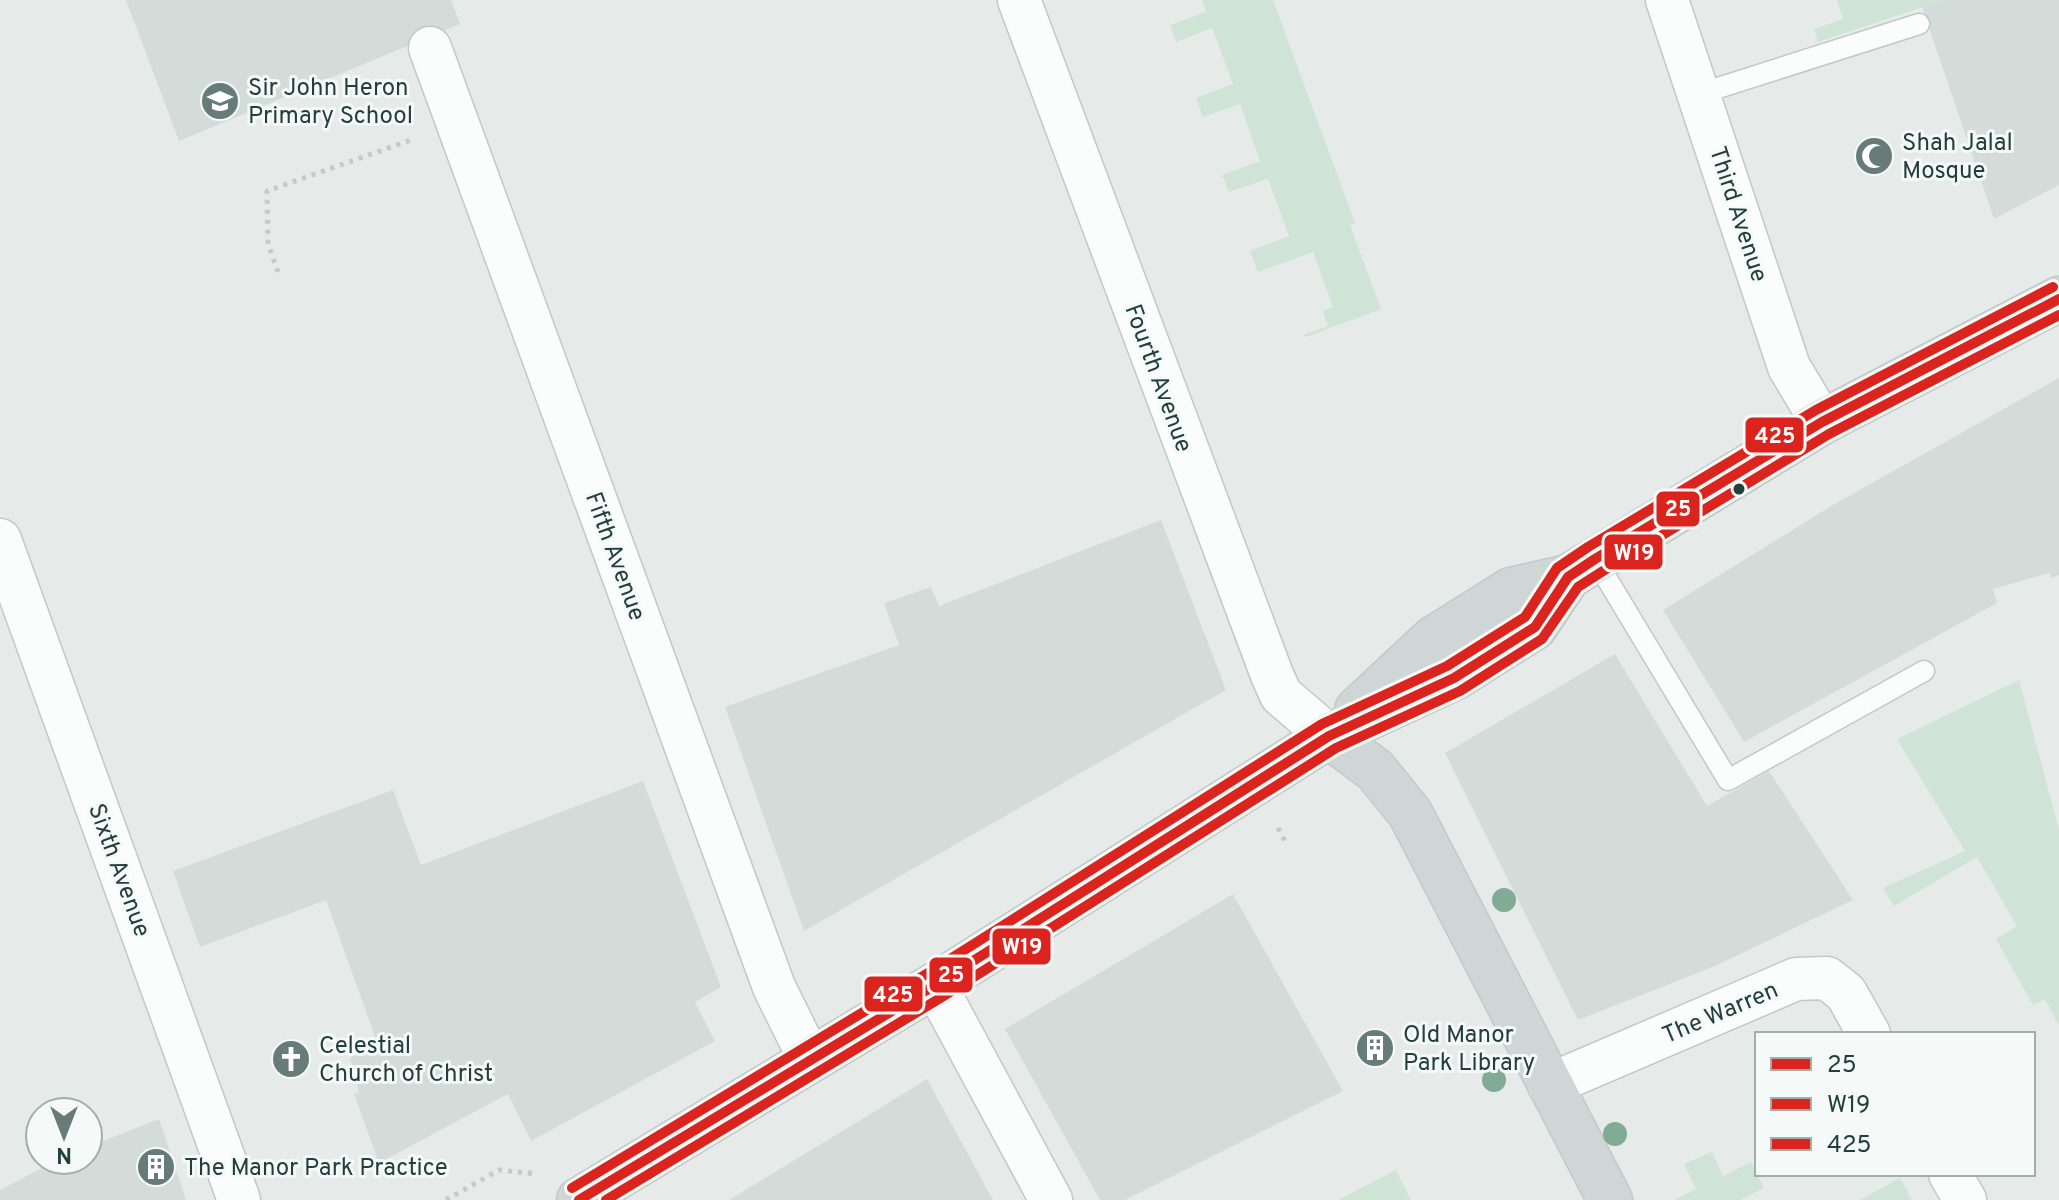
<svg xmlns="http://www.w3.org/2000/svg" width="2059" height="1200" viewBox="0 0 2059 1200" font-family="Overpass,sans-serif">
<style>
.built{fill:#d4dcd9}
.green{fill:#cfe4d7}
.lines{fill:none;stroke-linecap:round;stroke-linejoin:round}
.lane-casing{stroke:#c3c8c6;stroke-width:23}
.street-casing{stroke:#c3c8c6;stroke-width:45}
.primary-casing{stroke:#c2cac8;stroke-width:47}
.path{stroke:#c2cbc9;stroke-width:5;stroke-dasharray:4 6;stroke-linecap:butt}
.lane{stroke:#fbfcfc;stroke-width:20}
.street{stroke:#fbfcfc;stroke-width:42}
.primary{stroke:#ced7d5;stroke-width:44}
.bus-1-casing{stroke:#f5faf8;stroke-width:16}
.bus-2-casing{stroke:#f5faf8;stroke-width:16}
.bus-3-casing{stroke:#f5faf8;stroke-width:16}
.bus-1{stroke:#dc241f;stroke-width:10}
.bus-2{stroke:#dc241f;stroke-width:10}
.bus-3{stroke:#dc241f;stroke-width:10}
.tree{fill:#80ab95}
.bus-dot{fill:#233f3a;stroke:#f5faf8;stroke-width:3}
.labels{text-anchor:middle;stroke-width:6;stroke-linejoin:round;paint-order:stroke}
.poi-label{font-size:24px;fill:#233f3a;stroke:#f5faf8;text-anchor:start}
.street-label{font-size:24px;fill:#233f3a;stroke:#f5faf8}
.line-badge{stroke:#f5faf8;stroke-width:3}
.badge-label{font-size:22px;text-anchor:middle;font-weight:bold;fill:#fff}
</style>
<rect width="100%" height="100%" fill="#e6ebe9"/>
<path class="built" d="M126 0H451L460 24 179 141Z
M1944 0H2059V185L1994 219 1922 7Z
M2059 378V575L2052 578 2049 573 1993 589 1997 603 1744 742 1663 610 1833 505Z
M1161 520 1226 690 804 931 725 707 899 645 884 603 931 587 939 606Z
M1615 654 1707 806 1769 771 1853 900 1715 966 1578 1020 1445 753Z
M643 781 721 987 695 1002 715 1041 531 1141 508 1094 379 1163 354 1094 359 1092 350 1058 378 1045 326 900 200 947 173 871 393 790 421 865Z
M1233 894 1343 1091 1125 1200H1100L1005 1029Z
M927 1079 993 1200H729L921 1083Z
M159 1119 186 1200H0V1190L57 1160H88V1147Z"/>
<path class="green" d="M1202 0H1273L1355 223 1350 225 1381 309 1306 337 1303 335 1328 326 1323 311 1333 307 1313 252 1258 272 1250 251 1289 236 1268 179 1229 192 1222 175 1260 161 1240 104 1203 117 1196 98 1233 84 1212 28 1176 42 1170 25 1206 12Z
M1837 0H1944L1818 42 1814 29 1843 19Z
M2019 680 2059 830V1025L2045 999 2033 1005 1996 939 2017 926 1977 857 1894 906 1883 888 1965 851 1897 739Z
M1712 1152 1723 1176 1751 1162 1764 1188 1740 1200H1674L1696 1189 1684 1164Z
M1396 1170 1411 1200H1338Z
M1900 1178 1912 1200H1860Z"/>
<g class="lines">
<defs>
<path id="lane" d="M1699 94 1919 24
M1595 559 1728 780 1924 671"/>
<path id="street" d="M1019 0 1272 675 1281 695 1329 736
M1667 0 1789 367 1822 422
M430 48 774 987 810 1060
M0 540 239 1200
M935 985 1051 1200
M1549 1085 1796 979 1827 978 1846 993 1869 1034
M1950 1174 1965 1200"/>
<path id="primary" d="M1357 710 1433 639 1511 590 1568 577 1822 422 2059 299
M1329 736 1375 770 1410 813 1610 1200
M579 1200 935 985 1329 736 1454 678 1535 627 1568 577"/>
</defs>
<use href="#lane" class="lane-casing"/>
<use href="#street" class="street-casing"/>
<use href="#primary" class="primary-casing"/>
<path class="path" d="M278 272 268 244 267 191 411 140
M1278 828 1287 845
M446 1200 499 1170 537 1174"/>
<use href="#lane" class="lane"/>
<use href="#street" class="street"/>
<use href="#primary" class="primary"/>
<defs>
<path id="bus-1" d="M579 1200 935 985 1329 736 1454 678 1535 627 1568 577 1595 559 1822 422 2059 299"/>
<path id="bus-2" d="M606 1200 942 997 1336 748 1460 691 1542 639 1578 587 1603 571 1829 434 2059 315"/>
<path id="bus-3" d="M572 1188 928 973 1322 724 1447 666 1525 617 1557 568 1588 547 1816 410 2053 287"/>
</defs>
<use href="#bus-1" class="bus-1-casing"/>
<use href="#bus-2" class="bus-2-casing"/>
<use href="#bus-3" class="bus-3-casing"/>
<use href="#bus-1" class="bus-1"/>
<use href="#bus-2" class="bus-2"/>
<use href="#bus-3" class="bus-3"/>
</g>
<g class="tree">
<circle cx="1504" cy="900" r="12"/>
<circle cx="1494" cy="1080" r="12"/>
<circle cx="1615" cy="1134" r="12"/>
</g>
<defs>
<symbol id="school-disc" viewBox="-11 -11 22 22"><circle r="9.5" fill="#677b77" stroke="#f5faf8"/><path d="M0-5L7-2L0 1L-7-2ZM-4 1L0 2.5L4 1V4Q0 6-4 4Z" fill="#fff"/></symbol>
<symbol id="mosque-disc" viewBox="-11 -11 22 22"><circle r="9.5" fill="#677b77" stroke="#f5faf8"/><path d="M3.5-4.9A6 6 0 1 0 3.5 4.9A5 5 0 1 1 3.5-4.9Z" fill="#fff"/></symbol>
<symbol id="building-disc" viewBox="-11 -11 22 22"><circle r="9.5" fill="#677b77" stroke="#f5faf8"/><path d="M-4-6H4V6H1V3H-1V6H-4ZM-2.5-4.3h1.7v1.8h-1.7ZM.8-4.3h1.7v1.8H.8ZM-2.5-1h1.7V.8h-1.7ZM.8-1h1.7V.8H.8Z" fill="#fff"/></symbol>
<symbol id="church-disc" viewBox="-11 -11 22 22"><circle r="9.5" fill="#677b77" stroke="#f5faf8"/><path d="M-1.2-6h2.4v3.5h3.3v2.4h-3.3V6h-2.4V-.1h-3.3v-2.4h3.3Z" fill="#fff"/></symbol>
</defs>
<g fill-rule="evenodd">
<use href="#school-disc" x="198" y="79" width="44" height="44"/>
<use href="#mosque-disc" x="1852" y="134" width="44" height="44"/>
<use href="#building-disc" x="1353" y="1026" width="44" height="44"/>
<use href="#church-disc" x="269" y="1037" width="44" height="44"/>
<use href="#building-disc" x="134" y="1145" width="44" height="44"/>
</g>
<circle class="bus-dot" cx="1739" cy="489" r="7"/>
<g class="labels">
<g class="poi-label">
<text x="248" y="95">Sir John Heron<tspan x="248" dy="28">Primary School</tspan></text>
<text x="1902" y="150">Shah Jalal<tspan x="1902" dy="28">Mosque</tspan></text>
<text x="1403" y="1042">Old Manor<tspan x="1403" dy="28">Park Library</tspan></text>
<text x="319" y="1053">Celestial<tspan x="319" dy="28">Church of Christ</tspan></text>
<text x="184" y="1175">The Manor Park Practice</text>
</g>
<g class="street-label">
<text transform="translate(1739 214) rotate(72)" y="8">Third Avenue</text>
<text transform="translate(1159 378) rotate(70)" y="8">Fourth Avenue</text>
<text transform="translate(616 556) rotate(70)" y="8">Fifth Avenue</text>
<text transform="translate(120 870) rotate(70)" y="8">Sixth Avenue</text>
<text transform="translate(1720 1012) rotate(-23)" y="8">The Warren</text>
</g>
</g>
<g class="line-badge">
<rect x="1744" y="416" width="61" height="38" rx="8" fill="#dc241f"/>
<rect x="1655" y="490" width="46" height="38" rx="8" fill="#dc241f"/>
<rect x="1603" y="533" width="61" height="38" rx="8" fill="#dc241f"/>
<rect x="991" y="927" width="61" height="39" rx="8" fill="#dc241f"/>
<rect x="928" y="956" width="46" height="38" rx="8" fill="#dc241f"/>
<rect x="863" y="975" width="61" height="38" rx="8" fill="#dc241f"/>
</g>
<g class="badge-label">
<text x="1775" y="443">425</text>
<text x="1678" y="516">25</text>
<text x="1634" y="560">W19</text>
<text x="1022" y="954">W19</text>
<text x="951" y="982">25</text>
<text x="893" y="1002">425</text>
</g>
<rect x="1755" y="1032" width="280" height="144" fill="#f5faf8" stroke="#a1afac" stroke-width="2"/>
<rect x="1771" y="1058" width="40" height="12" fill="#dc241f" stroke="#a1afac" stroke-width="2"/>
<text x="1827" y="1072" font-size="24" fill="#233f3a">25</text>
<rect x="1771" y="1098" width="40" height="12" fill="#dc241f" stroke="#a1afac" stroke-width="2"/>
<text x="1827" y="1112" font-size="24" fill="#233f3a">W19</text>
<rect x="1771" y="1138" width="40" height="12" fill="#dc241f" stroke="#a1afac" stroke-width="2"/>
<text x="1827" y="1152" font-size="24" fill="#233f3a">425</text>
<g transform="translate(64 1136) rotate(180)"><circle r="38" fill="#f5faf8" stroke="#a1afac" stroke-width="2"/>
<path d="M0-6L14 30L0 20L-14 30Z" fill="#677b77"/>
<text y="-12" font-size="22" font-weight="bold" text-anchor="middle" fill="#233f3a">N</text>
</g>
</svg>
